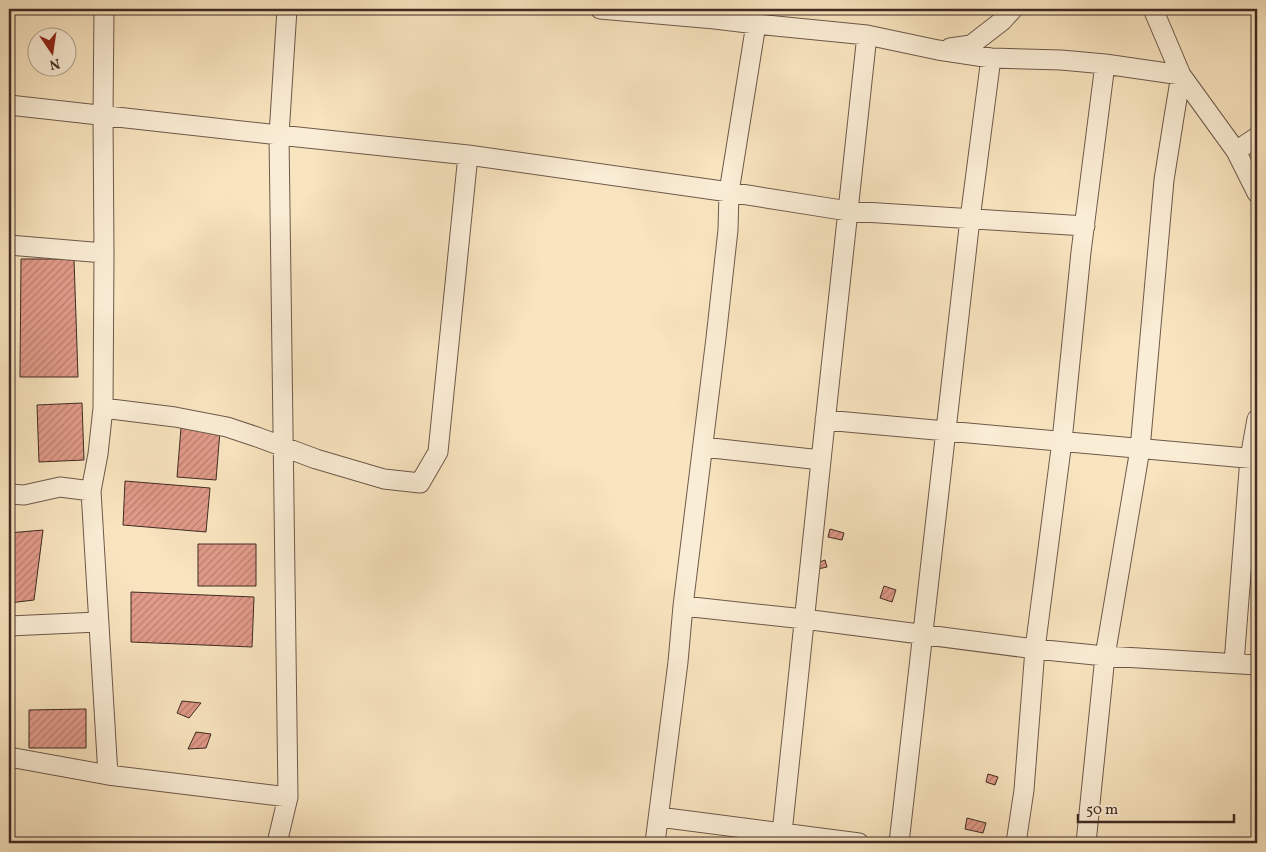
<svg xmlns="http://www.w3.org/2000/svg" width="1266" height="852" viewBox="0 0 1266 852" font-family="Vollkorn,serif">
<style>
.building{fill:url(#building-hatch);stroke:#402b23}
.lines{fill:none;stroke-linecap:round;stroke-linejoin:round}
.street-casing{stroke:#6e594a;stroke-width:21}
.street{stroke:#faedd5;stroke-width:19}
</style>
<defs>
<pattern id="building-hatch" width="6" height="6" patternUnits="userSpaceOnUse" patternTransform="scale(1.25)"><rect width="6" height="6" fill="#e29b8a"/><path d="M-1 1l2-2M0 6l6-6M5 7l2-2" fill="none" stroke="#b97f70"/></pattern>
</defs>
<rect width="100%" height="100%" fill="#f8e4bf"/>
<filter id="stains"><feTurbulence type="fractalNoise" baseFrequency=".004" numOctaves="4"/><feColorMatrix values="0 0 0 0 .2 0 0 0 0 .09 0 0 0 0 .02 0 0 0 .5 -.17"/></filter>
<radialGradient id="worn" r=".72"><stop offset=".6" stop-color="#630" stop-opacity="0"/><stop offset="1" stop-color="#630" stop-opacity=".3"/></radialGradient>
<path class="building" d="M21 259H74L78 377H20Z
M82 403 84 460 39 462 37 405Z
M181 428 220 431 216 480 177 477Z
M125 481 210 488 206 532 123 525Z
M830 529 844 533 842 540 828 537Z
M43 530 34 600 9 603V533Z
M198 544H256V586H198Z
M825 560 827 567 818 569 817 563Z
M884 586 896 590 892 602 880 598Z
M131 592 254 597 252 647 131 642Z
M182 701 201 703 189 718 177 713Z
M86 709V748H29V710Z
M196 732 211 734 206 748 188 749Z
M988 774 998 777 995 785 986 782Z
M967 818 986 823 983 833 965 829Z"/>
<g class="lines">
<defs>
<path id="street" d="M600 9 715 19 756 24 867 35 938 50 991 58 1061 60 1105 64 1181 75
M1153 9 1181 75 1236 151 1257 193
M950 48 971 45 1002 21 1013 9
M9 105 279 135 468 155 729 192 848 211 1085 226
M1236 151 1257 137
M9 245 104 253
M103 408 175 417 227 427 257 437 316 459 384 479 420 483 438 452 468 155
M825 420 1257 459
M703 447 821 460
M9 494 24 495 60 487 91 491
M683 606 804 619 1035 649 1105 656 1257 665
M9 626 98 622
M1234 663 1250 458 1257 419
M9 757 108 775 91 491 98 454 103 408 104 253 103 116 104 9
M108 775 288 797
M659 817 859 843
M782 833 822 451 867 35
M277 843 288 797 279 135 287 9
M655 843 678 662 683 606 716 338 728 230 729 192 756 24
M899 843 970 219 991 58
M1016 843 1024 790 1035 649 1062 441 1081 252 1105 64
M1086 843 1105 656 1140 449 1164 180 1174 117 1181 75"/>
</defs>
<use href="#street" class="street-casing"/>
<use href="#street" class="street"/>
</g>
<rect width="1266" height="852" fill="none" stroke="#f8e4bf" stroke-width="30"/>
<rect x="10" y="10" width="1246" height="832" fill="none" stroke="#402b23" stroke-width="2.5"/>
<rect x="15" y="15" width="1236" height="822" fill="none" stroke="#402b23"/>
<g transform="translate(52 52) rotate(167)"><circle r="24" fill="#faedd5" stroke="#b09f8e"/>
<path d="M0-4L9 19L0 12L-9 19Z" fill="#8f2418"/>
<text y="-8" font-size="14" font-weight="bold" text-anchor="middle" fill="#402b23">N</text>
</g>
<path d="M1078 814v8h156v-8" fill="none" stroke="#402b23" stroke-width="2.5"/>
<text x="1086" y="814" font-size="15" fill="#402b23" stroke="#faedd5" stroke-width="4" paint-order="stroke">50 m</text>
<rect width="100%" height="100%" filter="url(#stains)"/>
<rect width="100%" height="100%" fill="url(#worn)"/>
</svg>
